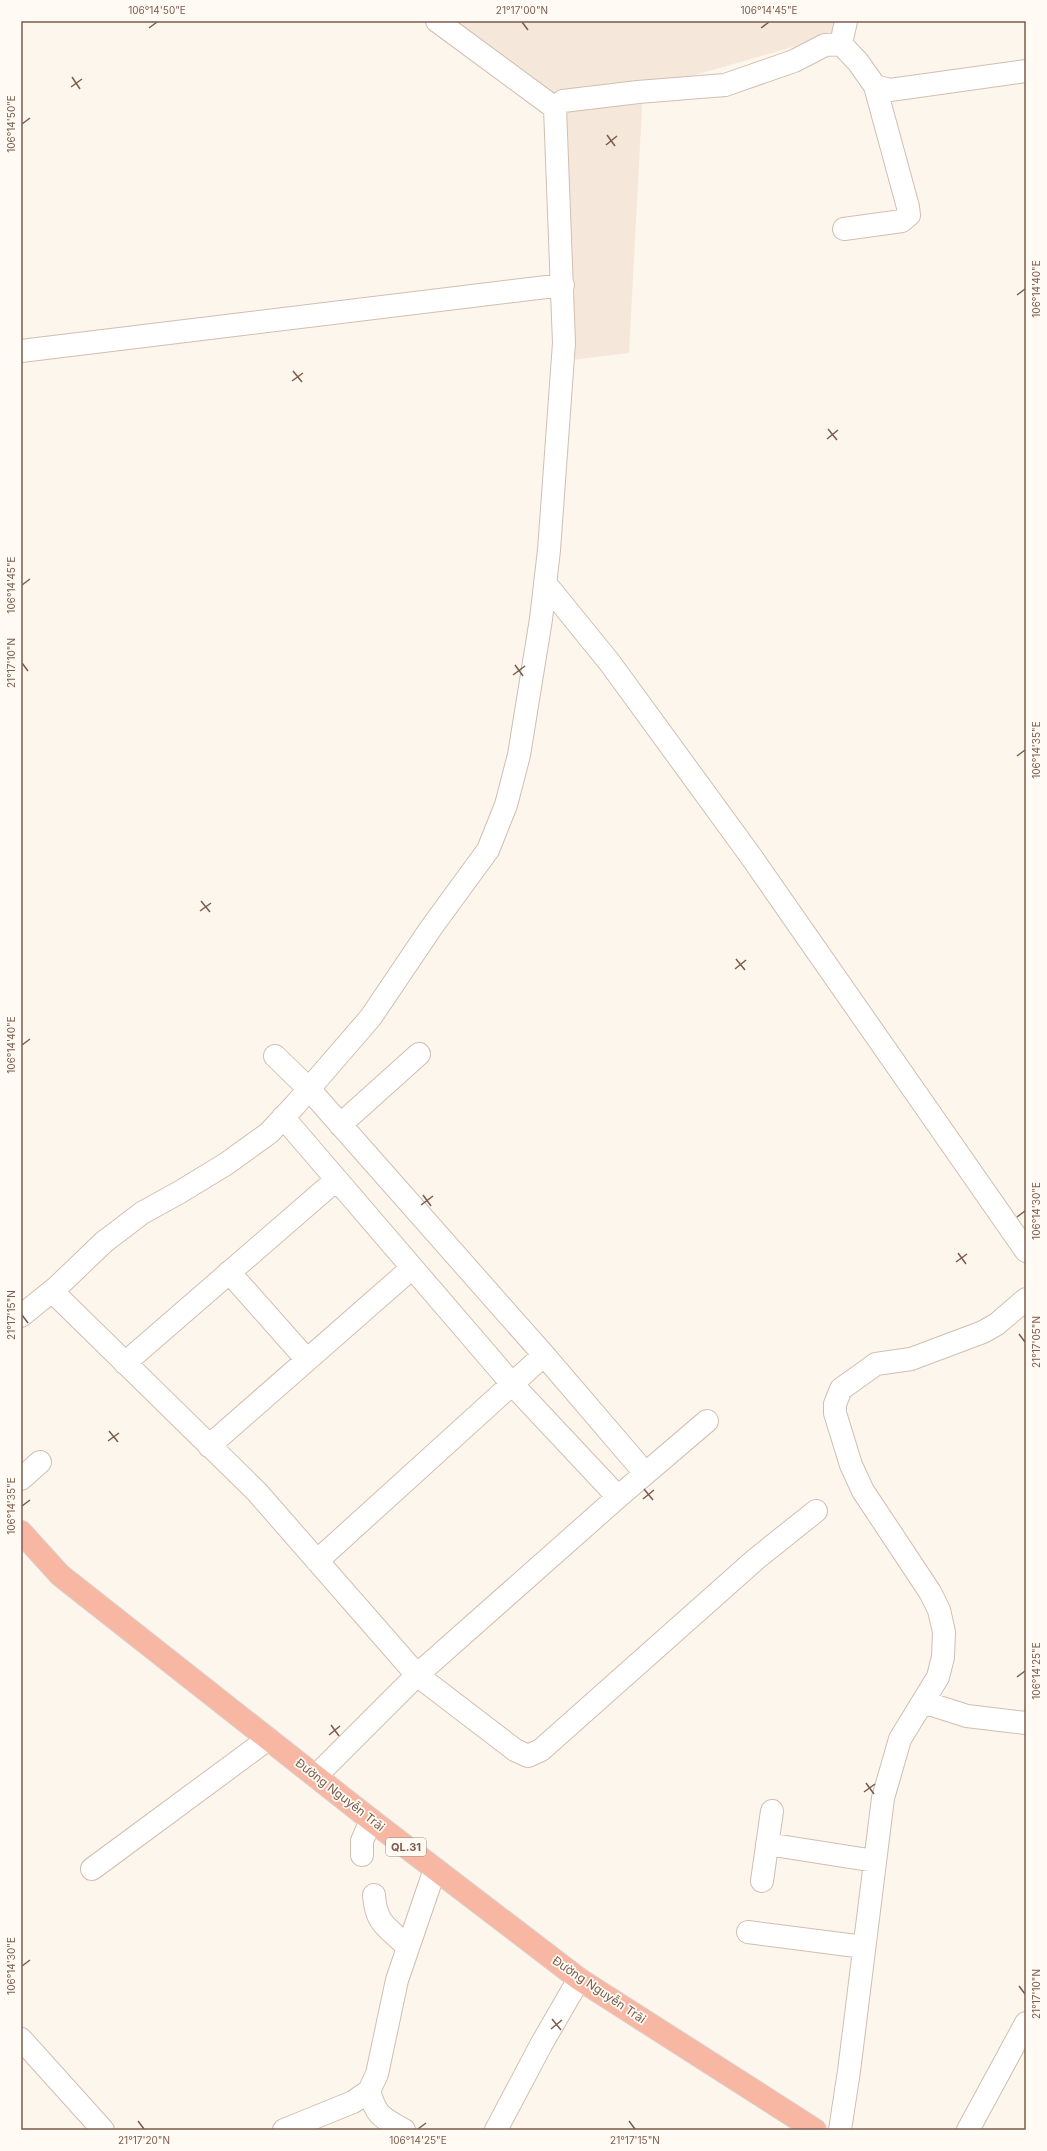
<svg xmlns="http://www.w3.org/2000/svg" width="1047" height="2151" viewBox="0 0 1047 2151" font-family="Inter,sans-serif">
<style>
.residential{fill:#f5e8da}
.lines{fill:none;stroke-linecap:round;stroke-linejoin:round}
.minor-casing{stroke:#d1beb0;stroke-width:24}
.highway-casing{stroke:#dad1cd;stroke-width:24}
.minor{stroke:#fff;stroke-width:22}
.highway{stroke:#f7b7a3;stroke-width:22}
.ticks{fill:none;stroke:#7a5c4d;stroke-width:1.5}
.labels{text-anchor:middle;stroke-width:3.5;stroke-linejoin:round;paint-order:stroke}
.shield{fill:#fffaf3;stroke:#a28b7f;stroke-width:1}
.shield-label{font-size:11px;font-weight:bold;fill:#7a5c4d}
.street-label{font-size:12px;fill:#7a5c4d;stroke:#fffaf3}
.neatline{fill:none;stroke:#7a5c4d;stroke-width:1.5}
.ticks-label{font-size:10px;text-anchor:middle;fill:#7a5c4d}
</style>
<rect width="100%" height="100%" fill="#fdf6ec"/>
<path class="residential" d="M455 21H843L838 34 643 90 629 353 563 361 559 99Z"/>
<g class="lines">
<defs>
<path id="minor" d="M437 21 555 108
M841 44 846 21
M844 229 902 221 909 215 908 207 875 86
M21 351 563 285
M545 583 610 663 750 855 1026 1251
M275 1056 309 1089 544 1355 645 1473
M283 1117 513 1385 618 1497
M340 1125 419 1054
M229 1272 307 1360
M52 1291 257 1492 417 1675 515 1750 528 1756 541 1750 756 1559 816 1511
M21 1316 57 1287 104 1242 142 1213 180 1192 226 1164 269 1133 295 1105 371 1017 431 928 488 850 506 805 519 755 541 619 549 550 564 343 555 108 563 101 638 92 725 85 794 61 825 45 841 44 858 62 875 86 890 90 1026 71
M125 1363 336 1180
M209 1446 412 1268
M21 1479 40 1462
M317 1561 544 1355
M923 1702 967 1716 1026 1723
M316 1776 417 1675 618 1497 707 1421
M767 1844 875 1861
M362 1855V1841L371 1820
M92 1869 268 1739
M762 1881 772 1811
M374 1895C376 1927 390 1927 408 1948
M748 1932 864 1947
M21 2039 103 2130
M369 2091C377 2117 381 2117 404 2130
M284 2130 353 2102 369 2091 377 2074 397 1980 435 1869
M496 2130 542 2043 579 1979
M840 2130 849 2071 883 1798 900 1739 938 1677 943 1657 944 1632 939 1610 930 1592 863 1491 851 1465 835 1413V1404L841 1389 876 1364 911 1359 983 1332 997 1324 1026 1299
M968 2130 1026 2023"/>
<path id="highway" d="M21 1532 60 1575 371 1820 579 1979 815 2130"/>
</defs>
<use href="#minor" class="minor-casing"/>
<use href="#highway" class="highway-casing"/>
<use href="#minor" class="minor"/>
<use href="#highway" class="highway"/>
</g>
<path class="ticks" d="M522 22 528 30M149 28 157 22M761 28 769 22M72 77 80 89M71 87 82 79M22 124 30 118M607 135 615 146M606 145 617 136M1017 295 1025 289M293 371 302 382M292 381 303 373M828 429 837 440M827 439 838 430M22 585 30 579M22 663 28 671M515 665 523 676M513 675 525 666M1017 756 1025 750M201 901 210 912M200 911 211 903M736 959 745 970M735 969 746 960M22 1045 30 1039M423 1195 431 1206M421 1205 433 1196M1017 1217 1025 1211M958 1253 966 1264M956 1262 967 1254M22 1315 28 1323M1019 1334 1025 1342M109 1431 118 1442M108 1441 119 1433M644 1489 653 1500M643 1499 654 1490M22 1506 30 1500M1017 1677 1025 1671M331 1725 339 1736M329 1735 340 1726M866 1783 874 1794M864 1792 875 1784M22 1966 30 1960M1019 1986 1025 1994M552 2019 561 2030M551 2029 562 2020M138 2121 144 2129M629 2121 635 2129M418 2129 426 2123"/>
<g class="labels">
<rect class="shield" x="386" y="1838" width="40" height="18" rx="3"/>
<g class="shield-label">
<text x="406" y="1851">QL.31</text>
</g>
<g class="street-label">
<text transform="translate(340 1795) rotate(38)" y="4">Đường Nguyễn Trãi</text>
<text transform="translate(599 1990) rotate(34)" y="4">Đường Nguyễn Trãi</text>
</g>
</g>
<rect width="1047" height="2151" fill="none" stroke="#fffaf3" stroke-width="44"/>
<rect x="22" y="22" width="1003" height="2107" class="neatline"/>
<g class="ticks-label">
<text x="157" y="14">106°14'50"E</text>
<text x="522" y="14">21°17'00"N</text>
<text x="769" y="14">106°14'45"E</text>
<text transform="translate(11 124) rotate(-90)" y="4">106°14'50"E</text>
<text transform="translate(1036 289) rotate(-90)" y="4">106°14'40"E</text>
<text transform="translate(11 585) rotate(-90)" y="4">106°14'45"E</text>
<text transform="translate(11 663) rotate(-90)" y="4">21°17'10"N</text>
<text transform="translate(1036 750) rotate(-90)" y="4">106°14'35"E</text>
<text transform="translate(11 1045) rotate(-90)" y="4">106°14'40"E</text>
<text transform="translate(1036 1211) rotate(-90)" y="4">106°14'30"E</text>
<text transform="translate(11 1315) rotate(-90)" y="4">21°17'15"N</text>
<text transform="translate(1036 1342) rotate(-90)" y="4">21°17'05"N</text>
<text transform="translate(11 1506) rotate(-90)" y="4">106°14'35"E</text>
<text transform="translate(1036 1671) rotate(-90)" y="4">106°14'25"E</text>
<text transform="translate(11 1966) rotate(-90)" y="4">106°14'30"E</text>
<text transform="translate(1036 1994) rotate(-90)" y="4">21°17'10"N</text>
<text x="144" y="2144">21°17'20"N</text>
<text x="418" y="2144">106°14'25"E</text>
<text x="635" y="2144">21°17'15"N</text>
</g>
</svg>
